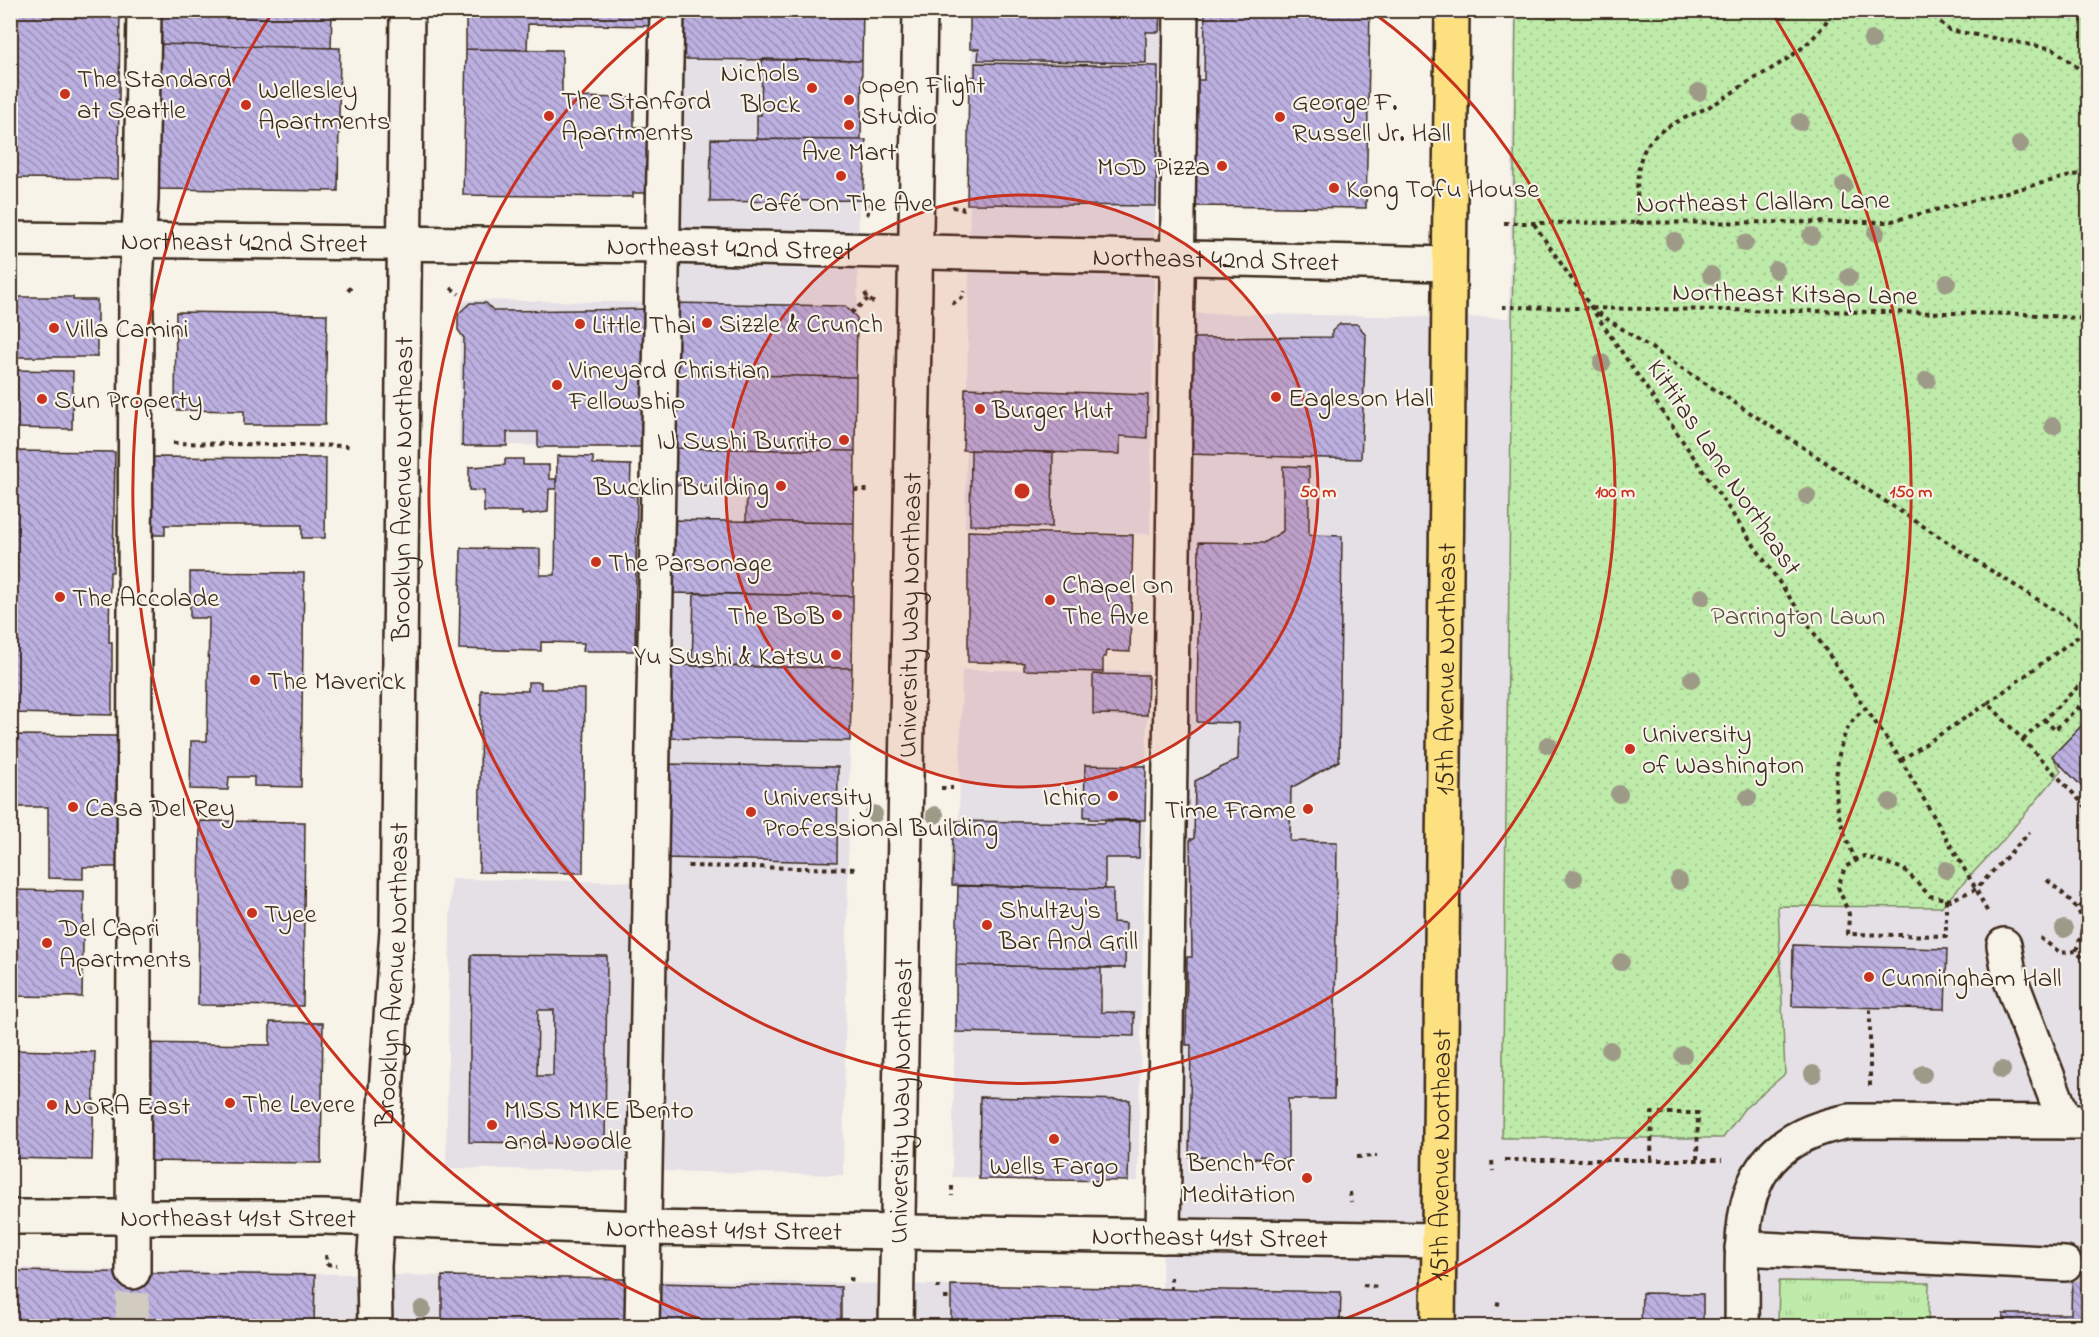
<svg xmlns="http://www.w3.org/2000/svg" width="2099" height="1337" viewBox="0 0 2099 1337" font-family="'Indie Flower',sans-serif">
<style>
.built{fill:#e5dfe6}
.grass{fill:url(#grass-tufts);stroke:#7c8a64;stroke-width:1.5}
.park{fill:url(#park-dots);stroke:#7c8a64;stroke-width:1.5}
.building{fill:url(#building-back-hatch);stroke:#3b2a1e;stroke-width:1.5;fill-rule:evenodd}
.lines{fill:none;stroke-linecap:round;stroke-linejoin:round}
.minor-tunnel{stroke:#d1cbc0;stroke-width:33;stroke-dasharray:33 16;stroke-linecap:butt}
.minor-casing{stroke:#3b2a1e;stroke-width:38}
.major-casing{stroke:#3b2a1e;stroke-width:38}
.path{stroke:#3b2a1e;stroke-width:4;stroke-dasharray:4.5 4.5;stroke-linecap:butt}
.minor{stroke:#f7f3e8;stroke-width:33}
.major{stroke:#fde080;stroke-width:33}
.tree{fill:#9e9a88}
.ring{fill:none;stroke:#c8321e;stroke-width:3}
.poi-dot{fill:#c8321e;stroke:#f7f3e8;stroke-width:2}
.labels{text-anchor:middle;stroke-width:4.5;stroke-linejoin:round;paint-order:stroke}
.poi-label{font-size:27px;fill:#3b2a1e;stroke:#f7f3e8;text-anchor:start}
.street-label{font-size:27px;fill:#3b2a1e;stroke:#f7f3e8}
.park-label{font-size:27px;fill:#55513a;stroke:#f7f3e8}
.centre{fill:#c8321e;stroke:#f7f3e8;stroke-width:3}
.ring-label{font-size:18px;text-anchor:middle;font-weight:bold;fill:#c8321e;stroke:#f7f3e8;stroke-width:4.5;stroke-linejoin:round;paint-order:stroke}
</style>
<defs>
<pattern id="grass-tufts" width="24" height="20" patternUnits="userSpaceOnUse" patternTransform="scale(1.5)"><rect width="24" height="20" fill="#beeba9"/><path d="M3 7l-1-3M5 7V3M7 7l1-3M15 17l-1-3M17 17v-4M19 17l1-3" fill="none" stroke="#a4ca91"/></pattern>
<pattern id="park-dots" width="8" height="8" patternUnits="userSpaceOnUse" patternTransform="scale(1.5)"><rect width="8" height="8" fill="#beeba9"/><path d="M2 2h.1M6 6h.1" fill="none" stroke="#a4ca91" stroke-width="1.8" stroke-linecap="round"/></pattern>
<pattern id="building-back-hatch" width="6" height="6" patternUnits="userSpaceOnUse" patternTransform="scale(1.5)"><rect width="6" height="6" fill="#bcb0e1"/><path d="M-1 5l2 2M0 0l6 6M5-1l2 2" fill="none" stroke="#9a8fb6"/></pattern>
</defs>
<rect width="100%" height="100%" fill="#f7f3e8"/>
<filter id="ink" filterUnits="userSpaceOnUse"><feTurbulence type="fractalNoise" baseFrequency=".0167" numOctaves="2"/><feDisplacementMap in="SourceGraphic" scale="12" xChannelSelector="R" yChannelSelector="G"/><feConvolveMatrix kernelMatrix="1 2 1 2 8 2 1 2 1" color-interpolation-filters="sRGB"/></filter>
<g filter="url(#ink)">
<path class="built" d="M677 11H862L843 1175 658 1171 670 448 459 444 461 300 672 303Z
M973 11H1370L1367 208 1155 205 1150 534 965 528Z
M1514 11H2088V1326H11V1268L1162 1289 1178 313 1509 318Z
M962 670 1148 671 1138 1181 952 1177Z
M451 879 637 882 632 1171 446 1168Z"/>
<path class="grass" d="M1779 1281 1929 1283 1928 1326H1778Z"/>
<path class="park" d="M1516 11H2088V719L2052 756 2061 771 1999 845 1941 907 1778 906 1785 1074 1744 1109 1723 1138H1502Z"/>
<path class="building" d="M10 10H120L118 179 10 178Z
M157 10H332L331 48 156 44Z
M466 10H654V26L528 24 527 50 466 49Z
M683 10H863L862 61 682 59Z
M970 10H1160L1159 32H1146V63L978 60 979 49H970Z
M1205 10H1370L1366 208 1192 206 1193 80H1204Z
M154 44 340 48 338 191 152 189Z
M466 49 562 50V97L634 98V127H650V193H633V197L463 195Z
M762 59 862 61 861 140 757 139V115H761Z
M975 63 1158 66 1156 206 967 204 969 77H975Z
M711 139 866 140 863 200 710 202Z
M10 297H73V300H97V357H10Z
M470 303H486L494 311 652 309 650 447H538V432H507V446H462L464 338 458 330V314Z
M672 303 845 306 857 318 856 377 671 374Z
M176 312 327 314 325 425H244V411L175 410Z
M1340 324H1358L1366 336 1361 459 1187 454 1188 338 1332 337V331Z
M10 370 73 371 72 429 10 428Z
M671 374 856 377 855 451 670 448Z
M965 388 1148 395 1147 438 1120 436V454L963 450Z
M670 448 855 451 854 523 746 521 747 486 669 485Z
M971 450 1053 452 1052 527 970 525Z
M10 451 115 452 113 572H110L109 642H112V715L10 713Z
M557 456 593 457V464L631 465 630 496H637L635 651H583L584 643 541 642V651L459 649 461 548 540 549V575H555Z
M143 457 326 458 325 538H302V525H165V535H142Z
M505 459H523V465H549V479H556V489H549L548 512 522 515V512H484V491L469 490V467L505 465Z
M1283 466 1309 467V535L1342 536 1339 761 1291 788 1290 841 1337 842 1334 1099H1288V1159L1189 1157 1191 1045H1186L1187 957H1192L1190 839H1194L1195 781 1238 759 1239 723 1197 722 1199 542 1264 543 1283 531Z
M669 520 854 523 853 596 667 593Z
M968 531 1133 535 1130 652 1107 651 1106 657H1103V672L1024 670V663L968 662Z
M190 572 304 573 301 787 254 786V777H229L228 790 190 789 191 741H207L209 618H190Z
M694 593 853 596 852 668 692 666Z
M666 665 852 668 850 741 665 738Z
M1093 674 1148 675 1147 715 1093 714Z
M528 682H541V689H585L583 873 479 872 481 690 528 691Z
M2088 719V793L2052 756Z
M10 735 118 736 117 867H83V879L48 878V807H10Z
M665 764 838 767 837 862 663 858Z
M1085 765 1146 766 1145 820 1090 819V817H1084Z
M200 821 305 822 303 1006 198 1005Z
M953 821 1105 823V821H1140L1139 858H1105V889L952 885Z
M958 886 1113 889V922L1126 923 1125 968 956 965Z
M10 890 84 891 82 997 10 996Z
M1793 945 1947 949 1945 1009 1792 1006Z
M471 955 607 956 605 1144 469 1142ZM538 1010H554L553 1076H537Z
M956 965 1101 968V1012L1134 1013V1036L956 1032Z
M270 1022 323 1023 321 1163 137 1161 138 1043 270 1045Z
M10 1050 95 1052 92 1160 10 1158Z
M980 1097 1130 1100 1128 1181 979 1179Z
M10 1271 315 1275 314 1326H10Z
M442 1276 626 1279 625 1326H442Z
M2072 1276H2088V1326H2003V1314H2071Z
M654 1283 841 1287V1326H653Z
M951 1285 1341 1292 1340 1326H951Z
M1642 1293 1703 1294V1326H1641Z"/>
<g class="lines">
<path class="minor-tunnel" d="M2065 1264 2088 1265
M132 1326 133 1272"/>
<defs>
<g id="minor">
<path id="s1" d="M10 239 664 246 1449 264"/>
<path d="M2004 945 2010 978 2065 1122"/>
<path id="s2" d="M10 1217H324L644 1228 1439 1240"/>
<path d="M1163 1236 1181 10"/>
<path d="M1742 1248 2065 1264"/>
<path d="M133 1272 136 281 141 199 144 10"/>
<path id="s3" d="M375 1326 374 1266 397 930 407 10"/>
<path d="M642 1326 667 10"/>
<path id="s4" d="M896 1326 920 10"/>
<path d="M1742 1326C1744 1230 1726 1143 1850 1121L2088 1122"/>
</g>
<g id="major">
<path id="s5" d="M1438 1326 1452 10"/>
</g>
</defs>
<use href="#minor" class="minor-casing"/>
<use href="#major" class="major-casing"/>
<path class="path" d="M1927 10 1949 30 2054 49 2088 76
M339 119H356
M952 207 962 208 964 215
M867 215 871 204 879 203
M1504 223 1888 222 2074 175 2088 173
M1534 224 1901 760 1976 889 1988 913
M1638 224C1638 201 1634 171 1644 151 1657 125 1689 118 1712 105 1724 99 1735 90 1747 83 1781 63 1814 47 1833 10
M451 288 459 294
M348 291 352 286
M865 293 868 299 875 303
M952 304 963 297 964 291
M1502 307 2025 314 2088 319
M851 313 868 299
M1598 313 1987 568 2088 631
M173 443 349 446
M854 490H868
M1988 703 2087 630
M2079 707 2088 716
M2044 719 2055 730 2088 697
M2023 740 2088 677
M1901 760 1988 703 2088 809
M941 788H953
M1856 861C1848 843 1839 823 1837 803 1834 773 1838 726 1865 709
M688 866 858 869
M2047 880C2076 905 2091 912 2076 951L2088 964
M1946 899V936L1848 934 1849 914 1838 887 1845 867 1864 856 1904 869 1930 896 1951 900 1976 889 2030 832
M2079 908 2088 899
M2040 938 2061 953 2076 951
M1870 1086V1007
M1357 1157 1377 1156
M1505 1160H1722
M1651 1160 1652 1113H1698L1697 1160
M1492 1161 1493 1171
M952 1186V1196
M1350 1192 1351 1202
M326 1255 327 1264 337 1265
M1171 1277V1289
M849 1279 857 1280
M1363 1285 1378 1287
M936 1287H944
M944 1298H951
M1496 1303 1500 1304"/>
<use href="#minor" class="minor"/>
<use href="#major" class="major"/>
</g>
<g class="tree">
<circle cx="1872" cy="40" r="9"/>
<circle cx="1699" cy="92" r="9"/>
<circle cx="1800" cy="122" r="9"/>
<circle cx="2020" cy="144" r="9"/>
<circle cx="1844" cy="185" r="9"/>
<circle cx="1876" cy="233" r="9"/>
<circle cx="1811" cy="236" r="9"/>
<circle cx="1674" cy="241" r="9"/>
<circle cx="1745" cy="243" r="9"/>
<circle cx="1776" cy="270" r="9"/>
<circle cx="1711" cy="275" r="9"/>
<circle cx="1849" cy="277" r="9"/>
<circle cx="1947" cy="283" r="9"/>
<circle cx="1602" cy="363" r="9"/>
<circle cx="1927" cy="380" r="9"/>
<circle cx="2053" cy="426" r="9"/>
<circle cx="1807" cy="496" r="9"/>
<circle cx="1702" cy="597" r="9"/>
<circle cx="1692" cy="679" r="9"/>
<circle cx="1548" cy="745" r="9"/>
<circle cx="1619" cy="794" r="9"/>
<circle cx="1748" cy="798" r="9"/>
<circle cx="1890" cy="802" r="9"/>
<circle cx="874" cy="814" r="9"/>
<circle cx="935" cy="815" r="9"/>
<circle cx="1946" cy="870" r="9"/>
<circle cx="1574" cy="878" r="9"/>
<circle cx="1679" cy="881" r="9"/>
<circle cx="2064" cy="929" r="9"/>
<circle cx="1621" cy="962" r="9"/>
<circle cx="1610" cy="1050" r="9"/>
<circle cx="1683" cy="1055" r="9"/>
<circle cx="2002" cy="1070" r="9"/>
<circle cx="1813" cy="1074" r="9"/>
<circle cx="1923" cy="1074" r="9"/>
<circle cx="422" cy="1309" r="9"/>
</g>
</g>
<circle cx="1022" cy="491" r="296" fill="#c8321e" fill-opacity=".12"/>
<g class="ring">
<circle cx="1022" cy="491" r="296"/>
<path d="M1371 11A593 593 0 1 1 673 11"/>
<path d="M718 1326A889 889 0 0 1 272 13M1772 13A889 889 0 0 1 1326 1326"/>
</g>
<g class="poi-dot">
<circle cx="812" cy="88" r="6"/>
<circle cx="65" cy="94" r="6"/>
<circle cx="849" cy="100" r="6"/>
<circle cx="246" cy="105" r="6"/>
<circle cx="549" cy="116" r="6"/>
<circle cx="1280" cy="117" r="6"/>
<circle cx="849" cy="125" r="6"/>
<circle cx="1222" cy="166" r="6"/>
<circle cx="841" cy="176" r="6"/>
<circle cx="1334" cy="188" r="6"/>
<circle cx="707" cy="323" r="6"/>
<circle cx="580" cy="324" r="6"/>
<circle cx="54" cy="328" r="6"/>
<circle cx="557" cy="385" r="6"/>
<circle cx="1276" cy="397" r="6"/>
<circle cx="42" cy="399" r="6"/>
<circle cx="980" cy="409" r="6"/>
<circle cx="844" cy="440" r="6"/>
<circle cx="781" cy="486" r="6"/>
<circle cx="596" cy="562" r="6"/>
<circle cx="60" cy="597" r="6"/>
<circle cx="1050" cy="600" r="6"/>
<circle cx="837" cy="615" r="6"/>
<circle cx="836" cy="655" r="6"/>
<circle cx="255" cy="680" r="6"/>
<circle cx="1630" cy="749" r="6"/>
<circle cx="1113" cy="796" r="6"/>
<circle cx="73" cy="807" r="6"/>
<circle cx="1308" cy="809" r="6"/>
<circle cx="751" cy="812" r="6"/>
<circle cx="252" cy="913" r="6"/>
<circle cx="987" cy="925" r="6"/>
<circle cx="47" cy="943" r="6"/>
<circle cx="1869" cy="977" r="6"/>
<circle cx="230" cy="1103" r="6"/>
<circle cx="52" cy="1105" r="6"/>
<circle cx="492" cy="1125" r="6"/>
<circle cx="1054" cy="1139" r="6"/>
<circle cx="1307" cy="1178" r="6"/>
</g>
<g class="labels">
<g class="poi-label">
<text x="800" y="81" text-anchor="end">Nichols<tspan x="800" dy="31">Block</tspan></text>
<text x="77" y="87">The Standard<tspan x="77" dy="31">at Seattle</tspan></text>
<text x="861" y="93">Open Flight<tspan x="861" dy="31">Studio</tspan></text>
<text x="258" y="98">Wellesley<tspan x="258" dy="31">Apartments</tspan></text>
<text x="561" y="109">The Stanford<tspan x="561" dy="31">Apartments</tspan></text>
<text x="1292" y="110">George F.<tspan x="1292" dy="31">Russell Jr. Hall</tspan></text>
<text x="849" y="160" text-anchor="middle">Ave Mart</text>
<text x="1210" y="175" text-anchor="end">MOD Pizza</text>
<text x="1346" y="197">Kong Tofu House</text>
<text x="841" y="211" text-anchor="middle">Café On The Ave</text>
<text x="719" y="332">Sizzle &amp; Crunch</text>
<text x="592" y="333">Little Thai</text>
<text x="66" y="337">Villa Camini</text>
<text x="569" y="378">Vineyard Christian<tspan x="569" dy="31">Fellowship</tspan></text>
<text x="1288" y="406">Eagleson Hall</text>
<text x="54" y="408">Sun Property</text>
<text x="992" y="418">Burger Hut</text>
<text x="832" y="449" text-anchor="end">IJ Sushi Burrito</text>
<text x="769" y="495" text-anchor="end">Bucklin Building</text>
<text x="608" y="571">The Parsonage</text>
<text x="1062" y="593">Chapel On<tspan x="1062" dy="31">The Ave</tspan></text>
<text x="72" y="606">The Accolade</text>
<text x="825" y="624" text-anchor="end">The BoB</text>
<text x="824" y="664" text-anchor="end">Yu Sushi &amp; Katsu</text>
<text x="267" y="689">The Maverick</text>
<text x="1642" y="742">University<tspan x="1642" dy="31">of Washington</tspan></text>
<text x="763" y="805">University<tspan x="763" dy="31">Professional Building</tspan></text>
<text x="1101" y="805" text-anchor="end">Ichiro</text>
<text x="85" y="816">Casa Del Rey</text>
<text x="1296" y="818" text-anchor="end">Time Frame</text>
<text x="999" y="918">Shultzy's<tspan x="999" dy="31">Bar And Grill</tspan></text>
<text x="264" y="922">Tyee</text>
<text x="59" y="936">Del Capri<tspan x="59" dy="31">Apartments</tspan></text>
<text x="1881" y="986">Cunningham Hall</text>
<text x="242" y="1112">The Levere</text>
<text x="64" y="1114">NORA East</text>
<text x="504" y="1118">MISS MIKE Bento<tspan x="504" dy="31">and Noodle</tspan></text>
<text x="1295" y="1171" text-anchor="end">Bench for<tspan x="1295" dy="31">Meditation</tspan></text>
<text x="1054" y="1174" text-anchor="middle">Wells Fargo</text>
</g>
<g class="street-label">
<text transform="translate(1763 201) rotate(-1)" y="9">Northeast Clallam Lane</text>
<text dy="9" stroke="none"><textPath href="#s1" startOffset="234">Northeast 42nd Street</textPath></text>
<text dy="9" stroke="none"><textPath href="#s1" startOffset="720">Northeast 42nd Street</textPath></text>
<text dy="9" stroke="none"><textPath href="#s1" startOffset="1206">Northeast 42nd Street</textPath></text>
<text transform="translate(1795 293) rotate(1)" y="9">Northeast Kitsap Lane</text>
<text transform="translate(1725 467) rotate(56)" y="9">Kittitas Lane Northeast</text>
<text dy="9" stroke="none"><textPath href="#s3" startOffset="838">Brooklyn Avenue Northeast</textPath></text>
<text dy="9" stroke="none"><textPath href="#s4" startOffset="711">University Way Northeast</textPath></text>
<text dy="9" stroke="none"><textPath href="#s5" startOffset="657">15th Avenue Northeast</textPath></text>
<text dy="9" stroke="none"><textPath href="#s3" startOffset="352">Brooklyn Avenue Northeast</textPath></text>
<text dy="9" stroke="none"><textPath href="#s4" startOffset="225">University Way Northeast</textPath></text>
<text dy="9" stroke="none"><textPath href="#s5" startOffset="171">15th Avenue Northeast</textPath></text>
<text dy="9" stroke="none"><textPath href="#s2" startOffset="228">Northeast 41st Street</textPath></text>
<text dy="9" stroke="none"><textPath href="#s2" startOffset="714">Northeast 41st Street</textPath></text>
<text dy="9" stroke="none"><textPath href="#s2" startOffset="1200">Northeast 41st Street</textPath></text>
</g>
<g class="park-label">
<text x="1798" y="624">Parrington Lawn</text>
</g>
</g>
<circle cx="1022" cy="491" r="9" class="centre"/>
<g class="ring-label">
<text x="1318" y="497">50 m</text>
<text x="1615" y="497">100 m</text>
<text x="1911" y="497">150 m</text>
</g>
<rect width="2099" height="1337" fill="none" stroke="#f7f3e8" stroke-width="36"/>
<rect x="18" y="18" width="2063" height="1301" fill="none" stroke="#3b2a1e" stroke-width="2" filter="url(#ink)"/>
</svg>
